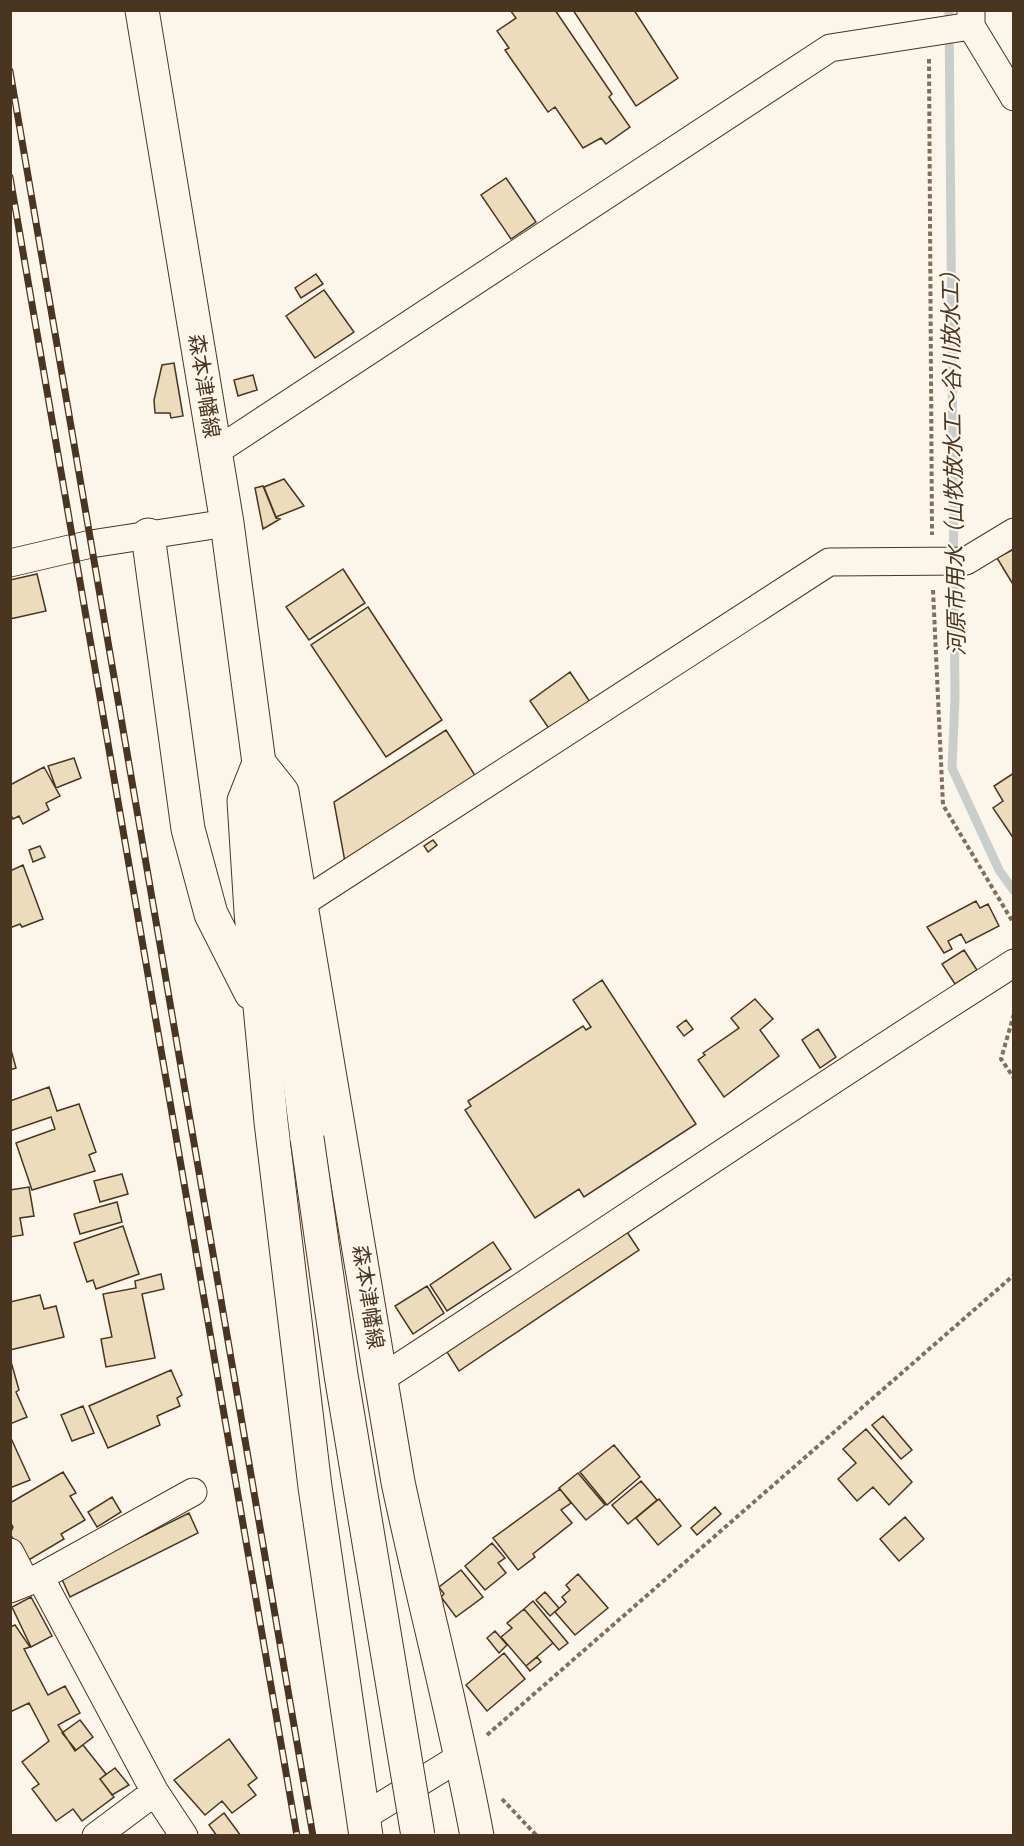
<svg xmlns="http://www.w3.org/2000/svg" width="1024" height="1846" viewBox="0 0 1024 1846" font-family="Overpass,'Noto Sans JP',sans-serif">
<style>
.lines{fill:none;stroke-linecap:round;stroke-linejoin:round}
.stream{stroke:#c9cecd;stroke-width:9}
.building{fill:#ecdcbc;stroke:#4a3520;stroke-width:1.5}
.street-casing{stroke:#4a3520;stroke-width:29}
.secondary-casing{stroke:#4a3520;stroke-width:35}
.highway-casing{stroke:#4a3520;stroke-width:35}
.path{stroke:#7f6f5c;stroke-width:4;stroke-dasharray:4.5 3;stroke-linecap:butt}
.street{stroke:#fbf6e9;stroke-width:27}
.secondary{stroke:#fbf6e9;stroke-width:33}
.highway{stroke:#fbf6e9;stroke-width:33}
.rail-casing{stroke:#4a3520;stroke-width:7}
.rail{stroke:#fbf6e9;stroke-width:4.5;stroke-dasharray:14;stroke-linecap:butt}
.highway-bridge-casing{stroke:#4a3520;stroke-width:35;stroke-linecap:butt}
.highway-bridge{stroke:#fbf6e9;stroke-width:33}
.labels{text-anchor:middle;stroke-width:4.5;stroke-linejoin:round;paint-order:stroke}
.street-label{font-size:21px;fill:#4a3520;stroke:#fbf6e9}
.water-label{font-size:22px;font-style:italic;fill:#4a3520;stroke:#fbf6e9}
</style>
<rect width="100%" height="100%" fill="#fbf6e9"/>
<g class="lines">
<path class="stream" d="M949 10 955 697 952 768 999 870 1014 891"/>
</g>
<path class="building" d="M510 10H555L612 94 609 97 630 127 606 144 601 138 583 148 555 107 548 112 505 50 509 48 497 31 516 18Z
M573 10H634L678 78 636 106Z
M506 178 536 222 511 239 481 195Z
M316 274 323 284 301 298 295 288Z
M324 290 354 332 315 358 286 316Z
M174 363 183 416 171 418 170 413H155L154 400 162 365Z
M253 375 257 390 238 396 234 380Z
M284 479 304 506 276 517 264 487Z
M263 486 276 518 280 519 263 529 255 488Z
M1014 549V586L997 558Z
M343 569 365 603 309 640 286 607Z
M37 574 46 611 10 619V580Z
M368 607 442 720 386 757 311 645Z
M570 672 590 702 550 730 530 701Z
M446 730 476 777 345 862 334 802Z
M74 758 81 778 56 788 48 766Z
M44 767 60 796 46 803 49 810 23 824 19 816 13 819 10 814V785Z
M1014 773V839L993 808 1003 801 994 786Z
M433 840 437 845 428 852 424 846Z
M40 846 45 857 33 862 29 850Z
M23 865 43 919 22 927 20 924 10 928V871Z
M976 901 980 908 988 904 999 926 966 943 961 934 948 941 952 949 944 953 927 927Z
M964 950 977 970 955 984 942 964Z
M602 980 696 1124 584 1197 579 1189 535 1218 465 1110 471 1106 468 1101 583 1026 586 1030 591 1027 573 1000Z
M755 999 773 1019 760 1030 779 1056 724 1097 698 1060 705 1055 703 1053 739 1028 731 1018Z
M686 1020 693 1029 684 1036 677 1027Z
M818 1029 836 1057 820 1068 802 1040Z
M10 1046 16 1068 10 1070Z
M49 1087 57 1111 79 1104 96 1152 89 1155 95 1171 32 1190 16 1143 55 1129 51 1117 10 1131V1101Z
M122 1174 128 1194 100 1202 94 1181Z
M29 1187 34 1216 20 1218 23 1235 10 1237V1190Z
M117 1202 122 1222 80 1234 74 1214Z
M123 1226 139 1274 96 1289 93 1280 87 1282 74 1243Z
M627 1232 639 1250 459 1371 447 1352Z
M493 1242 511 1269 447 1311 430 1285Z
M161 1274 164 1289 142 1294 155 1358 106 1367 101 1339 112 1337 103 1294 136 1288 135 1281Z
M427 1286 444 1313 413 1334 395 1306Z
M40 1295 44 1309 56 1306 64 1337 10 1350V1302Z
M10 1358 19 1390 16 1392 27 1417 10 1424Z
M171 1370 182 1395 177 1398 180 1406 157 1416 160 1425 108 1448 89 1406Z
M83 1406 94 1433 72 1441 61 1415Z
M883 1416 912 1450 901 1459 872 1425Z
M866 1429 912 1482 889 1505 873 1487 857 1501 838 1479 856 1463 843 1449Z
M10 1436 30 1480 10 1488Z
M614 1445 640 1477 607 1505 580 1472Z
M63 1472 76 1493 70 1496 85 1520 61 1534 64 1539 27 1561 10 1534 13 1527 10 1522V1503Z
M63 1472 76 1493 70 1496 85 1520 61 1534 64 1539 27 1561 10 1534 13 1527 10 1522V1503Z
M578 1473 605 1505 586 1520 559 1488Z
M641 1481 657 1500 628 1524 612 1505Z
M560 1489 571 1503 561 1510 572 1523 533 1554 535 1557 518 1570 493 1538Z
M112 1497 121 1512 97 1527 88 1512Z
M659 1499 681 1526 658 1545 636 1518Z
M715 1507 721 1514 697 1535 691 1528Z
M189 1513 198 1533 70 1597 61 1577Z
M905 1517 924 1539 899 1561 880 1539Z
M492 1543 505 1558 498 1563 506 1573 485 1590 465 1566Z
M461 1570 483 1597 456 1617 441 1597 444 1594 439 1587Z
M578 1574 608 1608 575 1635 555 1612 566 1602 562 1597 570 1590 566 1585Z
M545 1592 559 1608 550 1616 536 1600Z
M31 1597 52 1636 31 1647 12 1607Z
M533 1601 568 1643 559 1650 524 1609Z
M524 1609 553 1643 526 1666 501 1637 512 1628 507 1623Z
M15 1625 30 1647 24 1649 48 1695 65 1686 80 1713 58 1725 75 1751 83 1745 106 1774 100 1779 114 1797 82 1821 73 1809 56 1821 32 1789 39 1784 22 1762 49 1741 29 1703 10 1712V1627Z
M495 1631 507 1645 499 1653 487 1638Z
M504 1653 525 1679 487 1711 466 1685Z
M537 1657 541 1662 530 1671 526 1666Z
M80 1720 93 1737 76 1750 62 1733Z
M229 1739 257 1778 248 1785 256 1795 232 1813 222 1801 205 1815 174 1780Z
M115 1768 129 1785 112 1795 100 1779Z
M224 1813 241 1836H217L209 1825Z"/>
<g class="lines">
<defs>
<path id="street" d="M971 10V26L1014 97
M215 452 830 48 971 26
M10 563 91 544 227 523
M299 905 829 562 966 561 1014 532
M382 1378C593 1241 801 1098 1014 963
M10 1552 25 1581
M40 1577 155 1792 184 1836
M10 1589 40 1577 193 1492
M363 1817 462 1756
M96 1836 155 1792"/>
<path id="secondary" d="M142 10 227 523 259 763 244 801 251 912 271 1122 315 1487 366 1836
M148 535 188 829 211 914 251 993
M259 763 282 792 398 1482C423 1600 455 1717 477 1836"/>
<path id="highway" d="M259 763 307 1138"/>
</defs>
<use href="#street" class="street-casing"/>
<use href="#secondary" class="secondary-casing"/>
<use href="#highway" class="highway-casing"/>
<path class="path" d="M929 59 932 535
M933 590 943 805 1014 924
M1014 1014 1001 1059 1014 1078
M487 1735 1014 1275
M502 1799 537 1836"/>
<use href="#street" class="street"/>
<use href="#secondary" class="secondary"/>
<use href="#highway" class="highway"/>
<defs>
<path id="rail" d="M10 71 313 1836
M10 177 297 1836"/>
</defs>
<use href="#rail" class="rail-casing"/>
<use href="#rail" class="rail"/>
<defs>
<path id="highway-bridge" d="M307 1138 341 1375 418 1836"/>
</defs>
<use href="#highway-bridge" class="highway-bridge-casing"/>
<use href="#highway-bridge" class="highway-bridge"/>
</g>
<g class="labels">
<g class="street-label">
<text transform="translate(204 386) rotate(81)" y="7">森本津幡線</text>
<text transform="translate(368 1297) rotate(81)" y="7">森本津幡線</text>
</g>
<g class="water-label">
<text transform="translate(953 458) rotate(-91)" y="8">河原市用水（山牧放水工～谷川放水工）</text>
</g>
</g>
<rect width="1024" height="1846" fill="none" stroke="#4a3520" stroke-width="24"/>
</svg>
